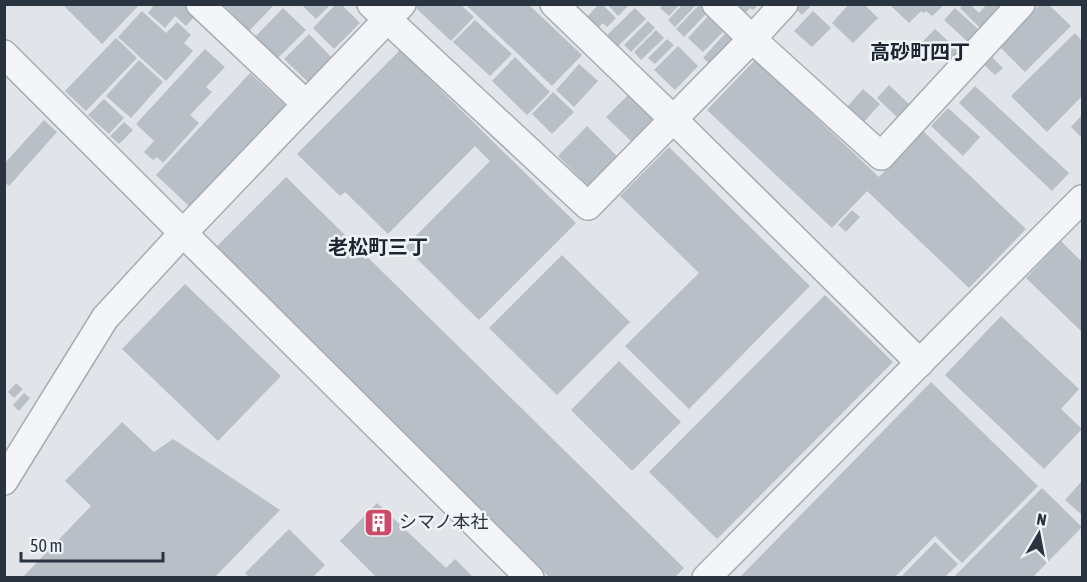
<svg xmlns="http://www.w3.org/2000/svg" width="1087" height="582" viewBox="0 0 1087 582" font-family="'Asap Condensed','Noto Sans JP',sans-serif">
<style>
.building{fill:#b8bfc6}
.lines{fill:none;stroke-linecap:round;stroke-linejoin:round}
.minor-casing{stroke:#a6acb3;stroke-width:30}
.minor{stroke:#f4f5f8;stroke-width:27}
.labels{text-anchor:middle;stroke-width:5;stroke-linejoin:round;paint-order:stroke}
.poi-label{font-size:18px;fill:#2a3441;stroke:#f1f4f7;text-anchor:start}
.neighbourhood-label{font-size:20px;font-weight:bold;fill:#1c2532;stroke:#f1f4f7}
</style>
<rect width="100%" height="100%" fill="#e1e5e9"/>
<path class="building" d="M62 4H140L102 44Z
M155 4H184L196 15 186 26 175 16 165 28 148 13Z
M223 4H275L249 31Z
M301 4H331L316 19Z
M336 4H341L360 23 334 49 313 28Z
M418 4H460L474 17 451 41 416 8Z
M465 4H528L582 55 552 86Z
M599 4H602L616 18 607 27 603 23 594 32 583 21Z
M607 4H630L618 16Z
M663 4H680L669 16 660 8Z
M683 4H697L675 27 668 20Z
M736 4H759L753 10 750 8 745 13Z
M796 4H808L810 7 802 15 794 7Z
M849 4H864L878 18 853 43 832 23Z
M889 4H940L942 7 932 16 926 11 924 13 921 11 909 23Z
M963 4H970L979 13 987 4H1009L983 31 960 8Z
M699 5 707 13 684 37 676 29Z
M1039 5H1049L1071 26 1025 72 999 46Z
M283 8 306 30 277 59 255 37Z
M635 8 646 19 616 48 605 37Z
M955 8 980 31 969 43 944 20Z
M142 11 166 33 177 22 191 35 184 43 193 51 166 81 118 37Z
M813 11 831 28 812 47 794 31Z
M709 15 725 30 703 52 688 38Z
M475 20 512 54 490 76 453 42Z
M648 21 655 28 631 52 624 45Z
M935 29 960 52 948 65 923 41Z
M656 30 664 38 641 60 634 52Z
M728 30 738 40 713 67 703 58Z
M1075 33 1082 41V96L1047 132 1011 96Z
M309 34 334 60 310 84 284 59Z
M116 38 137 58 86 111 65 91Z
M667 39 674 45 655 64 648 58Z
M678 46 698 66 675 90 654 70Z
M205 49 225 67 206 87 212 92 190 115 199 123 163 163 157 157 153 160 144 152 154 141 136 124Z
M400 50 576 223 479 320 405 247 490 161 475 146 388 234 345 192 340 196 297 154Z
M988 53 1003 68 995 75 980 61Z
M515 57 550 92 527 115 492 81Z
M139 60 163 82 131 118 106 96Z
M755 60 879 177 923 131 1026 229 969 288 867 191 832 228 707 110Z
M579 64 598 81 574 107 556 90Z
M250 73 285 105 190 207 156 175Z
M889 85 910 105 898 118 877 98Z
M975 86 1069 173 1052 191 959 103Z
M863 89 880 104 863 123 846 108Z
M553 92 574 112 552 134 532 114Z
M629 94 655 118 632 142 606 117Z
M104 99 124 118 109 134 88 115Z
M948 108 980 137 963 156 931 126Z
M1082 115V138L1071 127Z
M44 120 57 132 9 186 4 182V164Z
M124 122 133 130 119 144 110 136Z
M587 126 623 162 590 188 558 156Z
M669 147 810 286 689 409 625 346 699 273 620 196Z
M286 177 684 568 674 578H550L215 248Z
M852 210 860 217 846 232 838 225Z
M1061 241 1082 262V332L1026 278Z
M562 255 630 322 557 395 489 328Z
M185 284 281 376 218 441 122 349Z
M825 295 893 362 717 539 649 472Z
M1001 316 1079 389 1061 409 1082 429 1044 469 945 375Z
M619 361 681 422 632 471 571 410Z
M931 382 1038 486 962 563 935 536 894 578H739Z
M16 383 23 389 14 398 8 392Z
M24 393 30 398 19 411 13 405Z
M122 422 154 452 173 439 280 510 214 578H22L91 506 65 481Z
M1082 481V515L1065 500Z
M1042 488 1082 527 1032 578H953Z
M377 503 446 568 455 559 474 578H377L340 541Z
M289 529 325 565 312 578H250L245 573Z
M935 542 958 564 944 578H900Z"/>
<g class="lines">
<defs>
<path id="minor" d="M200 4 306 104
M371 4 588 206 752 39 784 4
M554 4 673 119 920 363
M716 4 752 39 881 156 1021 4
M4 54 183 233 530 578
M4 481 105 318 183 233 402 4
M706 578 1082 199"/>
</defs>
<use href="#minor" class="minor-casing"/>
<use href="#minor" class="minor"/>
</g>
<defs>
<symbol id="building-square" viewBox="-11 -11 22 22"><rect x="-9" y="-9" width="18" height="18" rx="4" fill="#cc4968" stroke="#f1f4f7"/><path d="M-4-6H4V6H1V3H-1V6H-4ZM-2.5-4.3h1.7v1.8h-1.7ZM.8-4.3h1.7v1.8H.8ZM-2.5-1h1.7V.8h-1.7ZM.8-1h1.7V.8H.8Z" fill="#fff"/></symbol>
</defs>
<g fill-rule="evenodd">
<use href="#building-square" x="362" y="506" width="33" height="33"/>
</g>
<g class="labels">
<g class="poi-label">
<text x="399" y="528">シマノ本社</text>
</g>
<g class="neighbourhood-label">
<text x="920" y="59">高砂町四丁</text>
<text x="378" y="254">老松町三丁</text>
</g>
</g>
<rect width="1087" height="582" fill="none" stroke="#2a3441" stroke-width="12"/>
<g transform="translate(1039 534) rotate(10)" stroke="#f1f4f7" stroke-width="4.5" paint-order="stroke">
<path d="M0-4.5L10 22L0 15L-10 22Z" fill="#2a3441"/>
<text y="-9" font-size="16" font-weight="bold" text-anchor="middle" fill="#2a3441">N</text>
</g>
<path d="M21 552v9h142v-9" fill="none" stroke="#2a3441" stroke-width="3"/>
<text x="30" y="552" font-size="18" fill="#2a3441" stroke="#f1f4f7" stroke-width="4.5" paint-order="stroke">50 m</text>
</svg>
